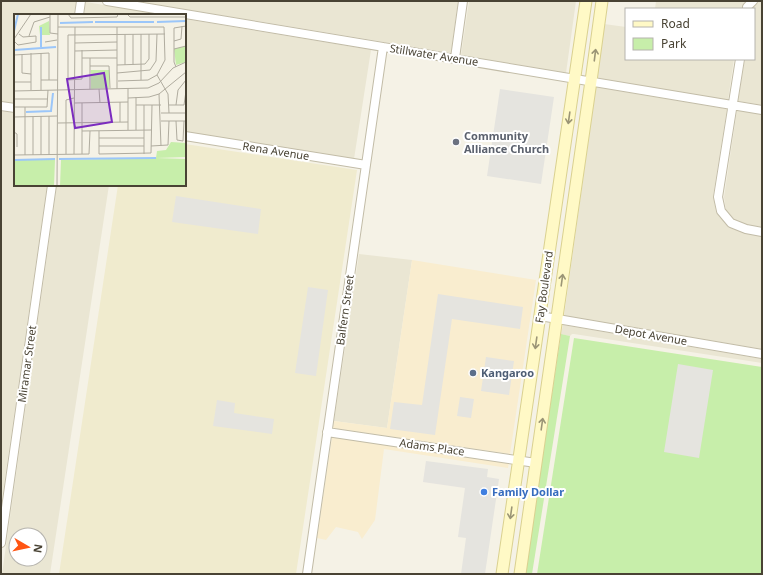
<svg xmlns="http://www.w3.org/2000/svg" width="763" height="575" viewBox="0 0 763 575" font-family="'Noto Sans',sans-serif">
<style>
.residential{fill:#eae6d3;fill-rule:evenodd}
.commercial{fill:#f9edcf}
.education{fill:#f0ebce}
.green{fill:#c7eeaa}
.parking{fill:#e5e4df}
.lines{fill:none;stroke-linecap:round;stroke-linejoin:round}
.street-casing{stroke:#c2bca7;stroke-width:10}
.secondary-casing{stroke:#dad190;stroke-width:13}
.street{stroke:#fff;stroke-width:8}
.secondary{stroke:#fff9c6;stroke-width:11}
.oneway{stroke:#9b9576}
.worship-dot{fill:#6b7280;stroke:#fff;stroke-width:1.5}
.service-dot{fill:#5c6f8a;stroke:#fff;stroke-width:1.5}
.shop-dot{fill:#3f7fe0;stroke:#fff;stroke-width:1.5}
.labels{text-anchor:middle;stroke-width:4;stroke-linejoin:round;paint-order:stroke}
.street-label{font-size:11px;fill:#494334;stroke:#fff}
.worship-label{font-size:11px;font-weight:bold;fill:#5b616d;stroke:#fff;text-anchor:start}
.service-label{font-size:11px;font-weight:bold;fill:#4e5e75;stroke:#fff;text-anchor:start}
.shop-label{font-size:11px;font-weight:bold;fill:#366cbe;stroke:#fff;text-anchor:start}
.inset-river{fill:none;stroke:#9bc6f9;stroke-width:2}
.inset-road{fill:none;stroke:#b0ac9f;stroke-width:1}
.view{fill:#7b2cbf;fill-opacity:0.15;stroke:#7b2cbf;stroke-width:2}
.inset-edge{fill:none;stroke:#494334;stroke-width:2}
</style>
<rect width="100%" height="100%" fill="#f5f2e6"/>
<path class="residential" d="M1 1H76L74 15H15V104L1 101Z
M135 1H458L451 53Z
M469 1H576L566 73 461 55Z
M656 1H746L743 4 742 9H655Z
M759 1H762V105L738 101 745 59H754V9H752Z
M86 2 164 15H84Z
M185 19 371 50 354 159 185 132Z
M604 24 626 27V59H734L728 100 597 78Z
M596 87 727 109 713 196 716 212 729 227 745 233 762 236V349L564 316Z
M737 110 762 115V227L747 225 734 219 726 210 724 197Z
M1 111 15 113V185H47L1 506Z
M57 185H109L50 574H2ZM16 535H40V559H16Z
M359 254 412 260 387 428 334 421Z
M563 325 762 359V363L574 334H572L570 336 561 334Z"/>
<path class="commercial" d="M412 260 536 280 510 454 333 428 334 421 387 428Z
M332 437 509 463 508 468 384 449 375 520 362 539 358 532 336 527 326 540 317 538Z"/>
<path class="education" d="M185 144 357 170 296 574H59L118 185H185Z"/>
<path class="green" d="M561 334 570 336 532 574H525Z
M574 338 762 367V574H537Z"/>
<path class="parking" d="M500 89 554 97 541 184 487 176Z
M176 196 261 209 258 234 172 222Z
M308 287 328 290 316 376 295 373Z
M438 294 523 307 520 329 452 319 435 435 390 429 394 402 422 405Z
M486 357 514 361 509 395 481 391Z
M678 364 713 370 699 458 664 452Z
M460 397 474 399 471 418 457 416Z
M217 400 235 403 234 413 274 419 272 434 213 426Z
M426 461 488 469 487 477 499 479 485 574H461L466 538 458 537 465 488 423 482Z"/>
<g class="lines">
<defs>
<path id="street" d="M107 1 762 110
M747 9V7L753 1
M79 15 81 1
M455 58 463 1
M740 59 718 197 721 211 731 223 746 229 762 232
M1 106 15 108
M185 136 366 165
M540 316 762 354
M327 432 536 463
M1 543 52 185
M307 574 383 47"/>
<path id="secondary" d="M502 574 586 1
M520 574 591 81 602 1"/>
</defs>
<use href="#street" class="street-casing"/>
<use href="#secondary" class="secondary-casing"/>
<use href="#street" class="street"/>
<use href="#secondary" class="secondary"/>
</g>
<defs><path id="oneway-shaft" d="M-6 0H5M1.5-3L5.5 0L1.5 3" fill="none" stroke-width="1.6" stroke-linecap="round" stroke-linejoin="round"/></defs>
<g class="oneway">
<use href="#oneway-shaft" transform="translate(595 55) rotate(-83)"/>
<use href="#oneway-shaft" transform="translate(569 118) rotate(98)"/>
<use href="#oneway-shaft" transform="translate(562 280) rotate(-82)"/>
<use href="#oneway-shaft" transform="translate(536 343) rotate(98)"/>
<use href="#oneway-shaft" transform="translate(542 424) rotate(-82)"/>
<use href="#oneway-shaft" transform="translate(511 513) rotate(98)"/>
</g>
<circle class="worship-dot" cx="456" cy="142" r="4"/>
<circle class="service-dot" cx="473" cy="373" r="4"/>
<circle class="shop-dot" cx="484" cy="492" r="4"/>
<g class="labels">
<g class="street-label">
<text transform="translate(434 55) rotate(9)" y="4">Stillwater Avenue</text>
<text transform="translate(276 151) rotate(9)" y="4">Rena Avenue</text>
<text transform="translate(544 287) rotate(-82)" y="4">Fay Boulevard</text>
<text transform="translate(345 310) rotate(-82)" y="4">Balfern Street</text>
<text transform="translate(651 335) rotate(10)" y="4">Depot Avenue</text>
<text transform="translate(27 364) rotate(-82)" y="4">Miramar Street</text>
<text transform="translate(432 447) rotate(8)" y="4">Adams Place</text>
</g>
<g class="worship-label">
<text x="464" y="140">Community<tspan x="464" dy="13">Alliance Church</tspan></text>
</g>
<g class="service-label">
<text x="481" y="377">Kangaroo</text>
</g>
<g class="shop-label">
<text x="492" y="496">Family Dollar</text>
</g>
</g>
<g transform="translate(14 14)">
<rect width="172" height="172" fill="#f5f2e6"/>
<path d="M35 7 36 21H26L25 12ZM172 32V48L162 51 160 35ZM77 56H95V74L77 75ZM157 128 172 129V143L142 144 172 145V172H46L47 146 142 144 143 137 152 136ZM0 146H41L40 172H0Z" fill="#c7eeaa"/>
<path class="inset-river" d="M81 8H140M143 8 172 7M46 9 79 8M0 17 4 0M27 33V13M0 36 42 33M12 98 37 97 39 79M45 145 142 144M0 146 41 145"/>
<path class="inset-road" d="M36 0V19L44 20M54 0 57 4 103 3 104 0M113 0 116 3H172M44 13H150L151 46 143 61 134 66 104 67M103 13V75M127 20V66M15 22 20 8 36 3M0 25 17 0M0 27 4 31 22 28V22L9 23 5 20M160 27 167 25 168 12M31 28 43 26M61 29 103 28M160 35 172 32M68 36V65L54 66V21L151 20M61 37 103 36M8 40V59L17 60M0 41 35 39V66M68 44H103M103 51 131 50 135 45V20M111 51V20M119 51V20M76 52H95L96 74M162 53 160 48V14L172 12M103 59 136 56 142 47 143 20M143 61 154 80 155 99M27 66H44M0 68H17M114 74V116M76 75V44M85 75 86 89M17 76V39M27 76V39M44 76 134 74 145 69 159 54 172 48M0 77 44 76M145 80 147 132M122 83V116M114 84 135 83 145 80 172 58M0 85H34M106 88V108M60 89 114 88M122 91H147M130 91V140M155 91H170L172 77M162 91 164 76 172 66M0 93H33L34 76M11 93V141M147 99H172M0 103 43 102M147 107H172M162 107 163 126 169 127 170 107M44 109 114 108M68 117 137 116M85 117V140L137 139 138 91M0 118 3 120V133M85 124H130M85 132H130M137 132 154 131 155 107M52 140V86L60 84M60 140 61 13M68 140V89M0 141 75 140 76 117M19 141V102M27 141V102M35 141V102M43 172 44 0"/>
<path class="view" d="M90 59 98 108 61 114 53 65Z"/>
<rect width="172" height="172" class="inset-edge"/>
</g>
<rect width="763" height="575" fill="none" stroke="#494334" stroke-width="4"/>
<rect x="625" y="8" width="130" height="52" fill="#ffffff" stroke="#b6b4ae"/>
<rect x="633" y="21" width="20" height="6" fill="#fff9c6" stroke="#b6b4ae"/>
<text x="661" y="28" font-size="12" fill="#494334">Road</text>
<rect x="633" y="38" width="20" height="12" fill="#c7eeaa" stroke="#b6b4ae"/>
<text x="661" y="48" font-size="12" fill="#494334">Park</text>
<g transform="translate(28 547) rotate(99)"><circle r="19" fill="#ffffff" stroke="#b6b4ae"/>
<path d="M0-3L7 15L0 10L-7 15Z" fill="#ff5513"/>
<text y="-6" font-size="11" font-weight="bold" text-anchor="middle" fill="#494334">N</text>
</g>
</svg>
